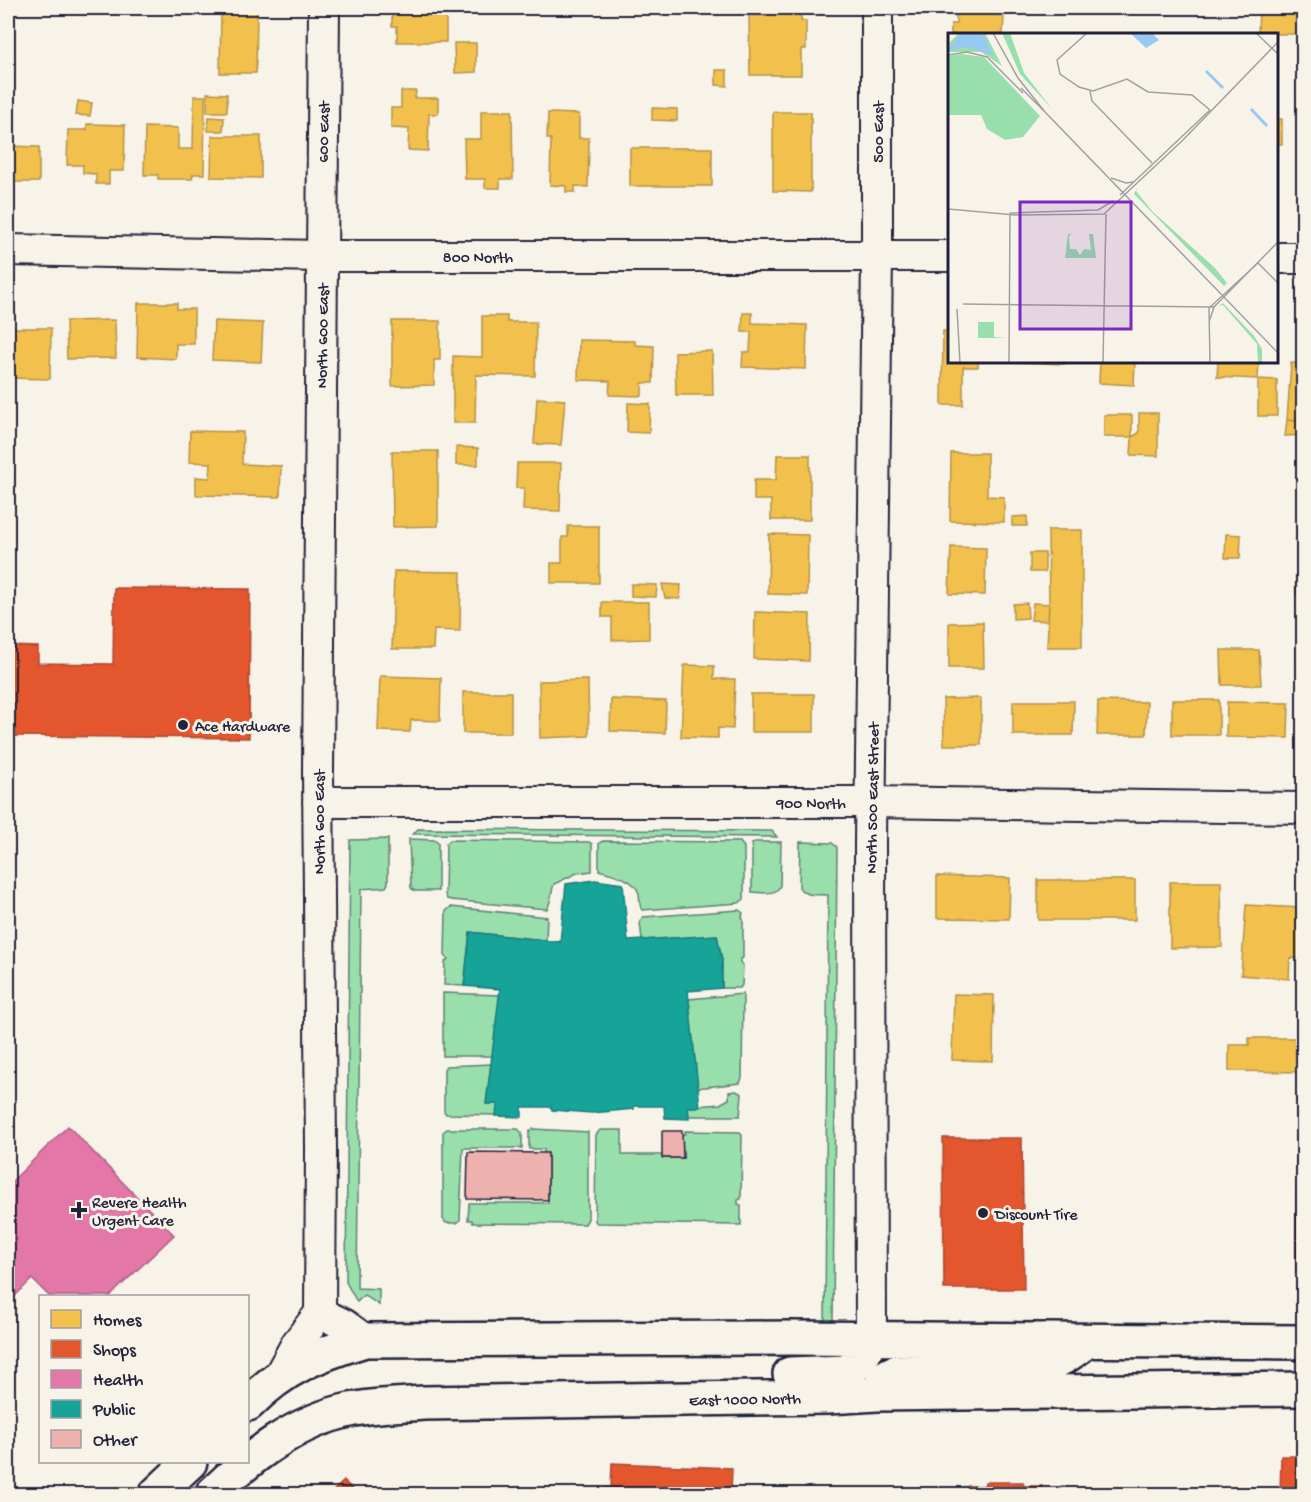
<svg xmlns="http://www.w3.org/2000/svg" width="1311" height="1502" viewBox="0 0 1311 1502" font-family="'Gochi Hand',sans-serif">
<style>
.green{fill:#99dfac;stroke:#5e8074;stroke-width:1.5}
.homes{fill:#f2c14e;stroke:#b49148;stroke-width:1.5}
.shops{fill:#e4572e;stroke:#aa4732;stroke-width:1.5}
.health{fill:#e377a8;stroke:#a95e87;stroke-width:1.5}
.public{fill:#17a398;stroke:#1a7c7c;stroke-width:1.5}
.building{fill:#edb1ae;stroke:#22223b;stroke-width:1.5}
.lines{fill:none;stroke-linecap:round;stroke-linejoin:round}
.minor-casing{stroke:#22223b;stroke-width:34}
.major-casing{stroke:#22223b;stroke-width:38}
.minor{stroke:#f7f3e8;stroke-width:30}
.major{stroke:#f7f3e8;stroke-width:33}
.poi-dot{fill:#22223b;stroke:#f7f3e8;stroke-width:2}
.labels{text-anchor:middle;stroke-width:6;stroke-linejoin:round;paint-order:stroke}
.street-label{font-size:16px;fill:#22223b;stroke:#f7f3e8}
.poi-label{font-size:16px;fill:#22223b;stroke:#f7f3e8;text-anchor:start}
.inset-river{fill:none;stroke:#97c9f3;stroke-width:3}
.inset-road{fill:none;stroke:#a29fa3;stroke-width:1.5}
.view{fill:#7b2cbf;fill-opacity:0.15;stroke:#7b2cbf;stroke-width:3}
.inset-edge{fill:none;stroke:#22223b;stroke-width:3}
</style>
<rect width="100%" height="100%" fill="#f7f3e8"/>
<filter id="ink" filterUnits="userSpaceOnUse"><feTurbulence type="fractalNoise" baseFrequency=".0167" numOctaves="2"/><feDisplacementMap in="SourceGraphic" scale="12" xChannelSelector="R" yChannelSelector="G"/><feConvolveMatrix kernelMatrix="1 2 1 2 8 2 1 2 1" color-interpolation-filters="sRGB"/></filter>
<g filter="url(#ink)">
<path class="green" d="M418 829 772 831 777 837 413 834Z
M388 839V883L386 887 361 889 357 1288 379 1289V1305L364 1295 357 1302 346 1282 350 840Z
M409 839 434 840 438 843V891H415L411 888Z
M450 840 589 842 592 844V871L577 873 554 884C551 892 551 904 547 909L451 900 447 899 445 894 446 844Z
M603 841 740 842 744 847V899L739 903 642 910C638 904 641 897 638 891 632 878 612 874 599 870V843Z
M755 842H781L780 886C775 896 762 892 752 892V844Z
M800 842 832 843 837 847 833 1323 825 1326 828 895C818 894 804 897 799 887Z
M451 907 547 917 546 940 470 932 464 986 444 985 445 962 448 959 445 956 446 911Z
M739 910 743 913 742 917 743 919V958L740 959V963L743 965 742 985 740 988H722V960L717 935 642 940 640 922 643 917Z
M443 993 500 995 493 1056H443Z
M743 994 742 1078 740 1083 697 1088 689 999Z
M491 1064 486 1104H497V1115L446 1114 444 1111V1069L446 1066Z
M736 1091 742 1094 740 1116H689L688 1107 720 1104 729 1099V1092Z
M447 1129H518L522 1133V1148H463L460 1220 457 1223H446L443 1219V1132Z
M533 1129 588 1132V1219L585 1224 473 1223 472 1220H468L469 1203H548V1154L544 1153V1149H529V1132Z
M600 1130H622V1155H662V1158H683L682 1134H685V1131L740 1132 742 1135 741 1199 738 1200V1204L741 1205V1225L597 1223 595 1221 596 1135Z"/>
<path class="homes" d="M174 8H189V12L174 11Z
M221 8H257L256 73H220Z
M392 8H446V42H397V26H392Z
M764 8H801V21H806V49H801V75H750L749 15H764Z
M1259 8H1304V34H1258Z
M956 13 1004 15 1003 34H951V24H956Z
M454 43H476V72L455 73Z
M716 70H727V86L716 85Z
M401 91H416L415 98H438V114H429L428 151 408 150 409 129 391 128V108H401Z
M207 93 227 94V112H207Z
M194 96H205L204 174H193L192 179H158V175H144L145 127 178 128V149H193Z
M1298 98 1304 99V126H1298Z
M78 101 92 103 90 116 76 115Z
M652 108 677 109V121L652 120Z
M481 111H512L513 179H500V188H485V179H465L464 139H481Z
M773 112H811V192L773 191Z
M548 113 579 114V138H589L588 187 575 186V192H566V186L550 185 551 139H547Z
M209 117 224 118 223 131H208Z
M1276 119H1282V144H1276Z
M87 124 125 125 124 171H109V184H96V174L83 173V165H67L68 130H87Z
M1297 131H1304V154H1297Z
M212 136H261V178L211 177Z
M8 146 39 147V182H14V187H8Z
M630 148H712V186H630Z
M138 303H177V309H194V344H176V359L137 357Z
M743 313H752V323L807 325 806 369 742 367 743 352H750L751 332H742Z
M482 316H507V322H536L535 376 476 375 475 423H453V356L482 357Z
M115 320 116 358 67 359 66 321Z
M214 321 263 323 261 362 212 360Z
M392 321H440V360H434V385L392 386Z
M8 328H51L50 379 8 378Z
M943 331H950V362H978V367H963V405H942Z
M579 340 635 341V345L654 346 653 383H642V396L609 395 610 381 578 380Z
M712 351 713 395H676L675 352Z
M1017 362H1065L1064 364Z
M1100 362H1135L1134 385 1099 383Z
M1218 362H1259L1258 379 1217 377Z
M1291 363 1304 364V422L1287 420Z
M1258 379 1277 380V416H1258Z
M537 398 565 400 561 445 534 444Z
M628 403 650 404 649 433 627 432Z
M1139 413H1158V456L1131 455 1132 437 1139 433Z
M1104 415H1132V437H1104Z
M1287 420 1304 422V435L1285 436Z
M190 431 243 432 242 464 281 466 280 497 196 495V477L210 478 211 463 189 462Z
M456 447 478 448V465H456Z
M392 451H438V526L393 527Z
M951 453H987V496L1004 497V522L950 521Z
M777 455H810V520H771V500H754V480H776Z
M517 463H561L560 511 523 510 524 488H516Z
M1027 516V526H1012V517Z
M568 526H599V583H551V563H562V537H568Z
M1048 530H1082V647H1047L1049 604Z
M769 534 808 535 807 595 768 594Z
M1226 534 1241 535 1240 558H1225Z
M1296 539H1304V596H1296Z
M951 547 986 548 985 595 949 594Z
M1030 553H1045V572H1030Z
M394 571 461 572 460 631 434 630 433 649H392Z
M631 584 657 585 656 597 631 596Z
M662 584 681 585 680 599 665 598Z
M602 602H649V639L612 640V617H602Z
M1027 603 1028 618 1013 619V604Z
M1033 603 1049 604 1048 621 1031 620Z
M755 612 810 614 809 661 754 659Z
M983 622 984 668H949V623Z
M1221 650H1259L1261 685H1222Z
M1299 664H1304V677H1298Z
M684 665 714 666V679H735L733 729 718 728V738L681 737Z
M380 676 441 678 440 721 411 720 410 732 378 731Z
M588 680 589 736 540 738 539 681Z
M463 692H511V733H463Z
M751 694H814V732H751Z
M981 698V745H944L943 699Z
M611 699 666 701 665 733 610 731Z
M1172 700H1219V735H1172Z
M1013 701H1074L1073 735H1013Z
M1098 701 1147 702 1146 735H1097Z
M1227 702 1289 703 1288 738 1226 737Z
M937 876 1010 878 1009 919 937 918Z
M1038 880H1135V920H1038Z
M1170 882H1221L1222 947 1170 948Z
M1246 905 1304 908V959L1290 958 1289 979 1241 975Z
M954 994 994 995 993 1061 952 1060Z
M1249 1038H1304V1072L1229 1071V1045H1249Z"/>
<path class="shops" d="M114 588 250 589 249 738 8 736V646L38 647V663L113 664Z
M943 1138H1022L1024 1289H944Z
M1297 1142H1304V1274L1296 1273Z
M1281 1456H1304V1494H1280Z
M612 1463 732 1468 731 1494H604L605 1488H611Z
M344 1481 358 1494H330Z
M985 1482H1023L1024 1486H1042L1041 1494H968V1486H984Z"/>
<path class="health" d="M68 1126 174 1235 110 1296H49L32 1279 11 1300 8 1297V1185Z"/>
<path class="public" d="M595 880 623 884 628 941 717 935 722 960V988L688 991 700 1107H688L689 1119 665 1118 664 1106H634V1109L592 1113 552 1110 551 1107H522V1117L496 1116 497 1104H486L500 989 464 986 470 932 560 942 566 884Z"/>
<path class="building" d="M662 1131H682L683 1158H662Z
M468 1152 548 1153V1200L467 1199Z"/>
<g class="lines">
<defs>
<path id="minor" d="M8 250 321 256H950
M1276 258H1304
M318 802H871L1304 808
M320 1313 343 1324 365 1340
M871 1339 870 842 877 256V8
M279 1376 297 1343 320 1313 321 1148 318 772 324 8"/>
<path id="major" d="M790 1374 847 1372 860 1361 871 1339
M877 1394C879 1390 882 1382 885 1378 909 1355 1009 1371 1044 1365 1059 1362 1072 1352 1084 1343
M248 1404C285 1367 316 1355 365 1340L792 1338 1304 1342
M156 1494 190 1462
M212 1494C250 1457 296 1421 350 1410 374 1405 399 1405 424 1403L828 1397 877 1394 1304 1389"/>
</defs>
<use href="#minor" class="minor-casing"/>
<use href="#major" class="major-casing"/>
<use href="#minor" class="minor"/>
<use href="#major" class="major"/>
</g>
</g>
<g class="poi-dot">
<circle cx="183" cy="725" r="6"/>
<path d="M76 1201h6v6h6v6h-6v6h-6v-6h-6v-6h6z"/>
<circle cx="983" cy="1213" r="6"/>
</g>
<g class="labels">
<g class="street-label">
<text transform="translate(322 132) rotate(-89)" y="6">600 East</text>
<text transform="translate(877 132) rotate(-90)" y="6">500 East</text>
<text x="478" y="262">800 North</text>
<text transform="translate(321 336) rotate(-89)" y="6">North 600 East</text>
<text transform="translate(871 798) rotate(-89)" y="6">North 500 East Street</text>
<text x="811" y="808">900 North</text>
<text transform="translate(318 822) rotate(-90)" y="6">North 600 East</text>
<text transform="translate(745 1398) rotate(-1)" y="6">East 1000 North</text>
</g>
<g class="poi-label">
<text x="195" y="731">Ace Hardware</text>
<text x="92" y="1207">Revere Health<tspan x="92" dy="18">Urgent Care</tspan></text>
<text x="995" y="1219">Discount Tire</text>
</g>
</g>
<g transform="translate(948 33)">
<rect width="330" height="330" fill="#f7f3e8"/>
<path d="M11 0H37L54 33 33 19H0V11ZM54 0H62L76 40 104 76 72 41ZM13 21 36 24 92 83 75 104 57 107 39 96 33 82H0V23ZM190 153 188 158 204 178 267 235 279 250 276 253 186 161ZM120 201H124L121 203 122 216H128L132 222 136 216 143 217 141 201H145L148 225H117ZM275 270 306 303 314 316V330H310L309 311 275 272 271 273ZM30 289H46V304L58 305H30Z" fill="#99dfac"/>
<path d="M12 0H34L45 22 19 14 0 18ZM182 0H204L211 7 198 15Z" fill="#97c9f3"/>
<path class="inset-river" d="M258 38 275 55M303 76 319 93"/>
<path class="inset-road" d="M45 0 70 45 97 79 330 320M139 0 109 27 112 41 131 54 145 58 179 46 200 59 244 62 262 77M308 0 330 21M0 22 19 19 39 24 75 60M73 55 97 79M142 58 144 68 204 130M163 145 178 150 185 149M172 162 262 77M0 176 67 182 156 181 235 107 330 9M62 180 150 177 165 168M310 230 330 250M15 271 266 274M9 276 12 330M261 289 266 274 330 209M61 330 62 180M155 330 158 181M262 330 261 275 310 230"/>
<path class="view" d="M72 169H183V296H72Z"/>
<rect width="330" height="330" class="inset-edge"/>
</g>
<rect width="1311" height="1502" fill="none" stroke="#f7f3e8" stroke-width="30"/>
<rect x="15" y="15" width="1281" height="1472" fill="none" stroke="#22223b" stroke-width="2" filter="url(#ink)"/>
<rect x="39" y="1295" width="210" height="168" fill="#f7f3e8" stroke="#a29fa3" stroke-width="1.5"/>
<rect x="51" y="1310" width="30" height="18" fill="#f2c14e" stroke="#a29fa3" stroke-width="1.5"/>
<text x="93" y="1325" font-size="18" fill="#22223b">Homes</text>
<rect x="51" y="1340" width="30" height="18" fill="#e4572e" stroke="#a29fa3" stroke-width="1.5"/>
<text x="93" y="1355" font-size="18" fill="#22223b">Shops</text>
<rect x="51" y="1370" width="30" height="18" fill="#e377a8" stroke="#a29fa3" stroke-width="1.5"/>
<text x="93" y="1385" font-size="18" fill="#22223b">Health</text>
<rect x="51" y="1400" width="30" height="18" fill="#17a398" stroke="#a29fa3" stroke-width="1.5"/>
<text x="93" y="1415" font-size="18" fill="#22223b">Public</text>
<rect x="51" y="1430" width="30" height="18" fill="#edb1ae" stroke="#a29fa3" stroke-width="1.5"/>
<text x="93" y="1445" font-size="18" fill="#22223b">Other</text>
</svg>
